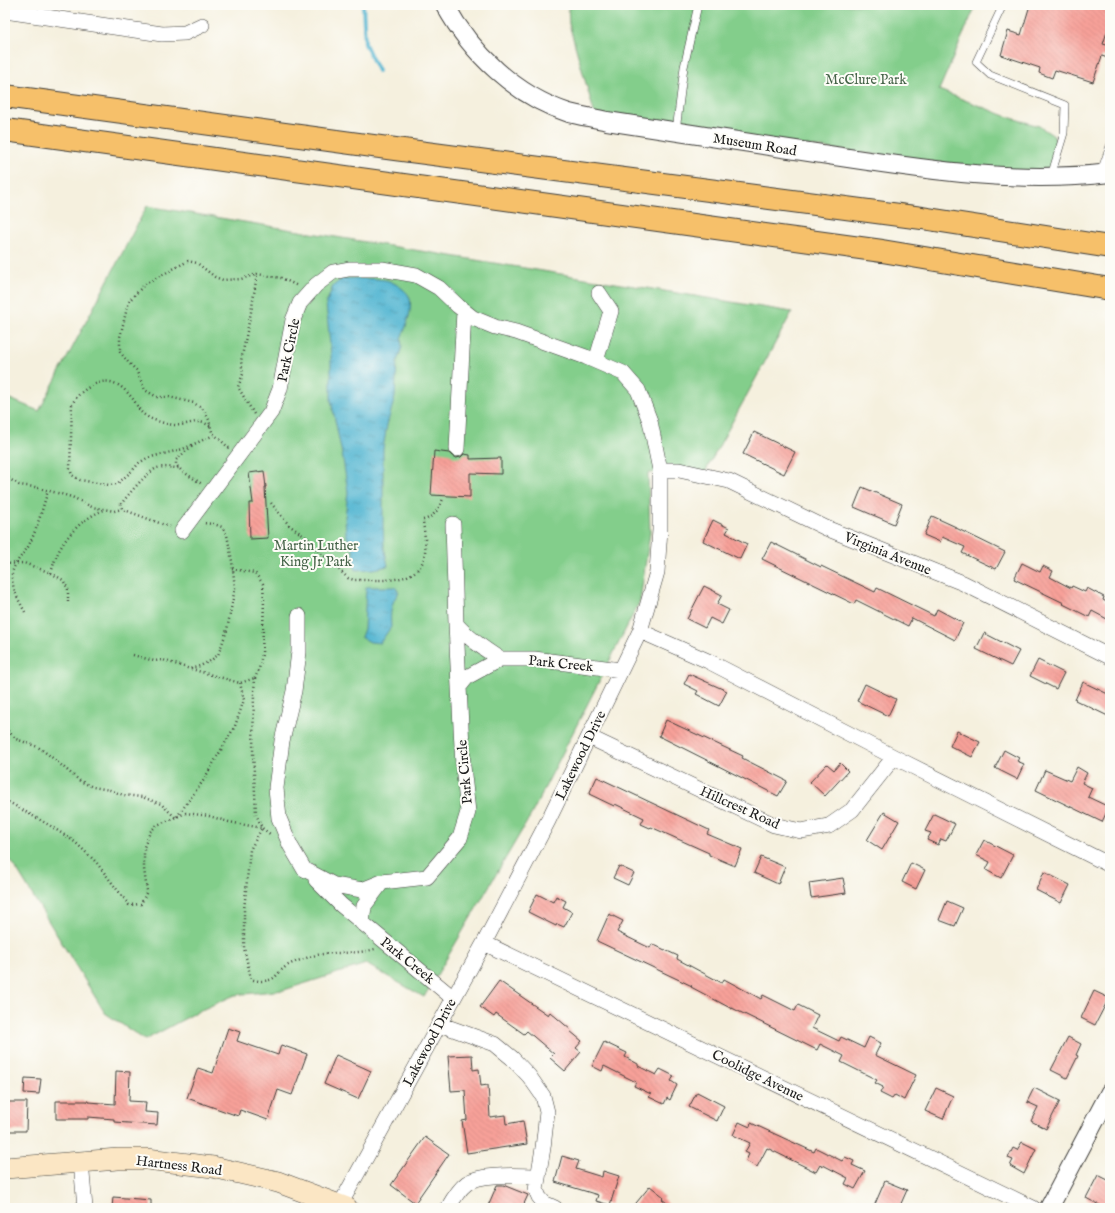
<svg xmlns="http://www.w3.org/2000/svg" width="1115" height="1213" viewBox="0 0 1115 1213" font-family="'IM FELL English',serif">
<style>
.park{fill:#83ce8b;stroke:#507554}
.water{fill:url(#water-ripples);stroke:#386977}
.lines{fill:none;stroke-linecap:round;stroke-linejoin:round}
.stream{stroke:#53b6d2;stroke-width:4}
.building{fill:url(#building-back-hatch)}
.service-casing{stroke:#3d3c39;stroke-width:8}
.minor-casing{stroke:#3d3c39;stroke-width:16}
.tertiary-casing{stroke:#3d3c39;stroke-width:20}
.secondary-casing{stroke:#3d3c39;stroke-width:22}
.motorway-casing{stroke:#3d3c39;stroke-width:24}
.path{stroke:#3d3c39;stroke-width:2.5;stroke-dasharray:1 3;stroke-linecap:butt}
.service{stroke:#fff;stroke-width:7}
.minor{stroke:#fff;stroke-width:15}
.tertiary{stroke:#fff;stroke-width:18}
.secondary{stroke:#fbe6c4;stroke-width:21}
.motorway{stroke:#f6c06b;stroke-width:22}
.labels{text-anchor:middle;stroke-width:4;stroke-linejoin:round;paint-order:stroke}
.park-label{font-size:14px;fill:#456348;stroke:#fdfcf7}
.street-label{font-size:14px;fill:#1c1c1c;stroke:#fdfcf7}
</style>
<defs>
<pattern id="water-ripples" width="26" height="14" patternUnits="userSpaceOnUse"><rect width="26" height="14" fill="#53b6d2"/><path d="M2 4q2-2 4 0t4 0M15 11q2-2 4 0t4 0" fill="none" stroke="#4493aa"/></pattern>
<pattern id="building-back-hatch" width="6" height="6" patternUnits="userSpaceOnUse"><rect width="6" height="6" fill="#f7a099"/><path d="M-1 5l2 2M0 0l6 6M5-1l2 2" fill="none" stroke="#d38983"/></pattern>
</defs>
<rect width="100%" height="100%" fill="#fdfcf7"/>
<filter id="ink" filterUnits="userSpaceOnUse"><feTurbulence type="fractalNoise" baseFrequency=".025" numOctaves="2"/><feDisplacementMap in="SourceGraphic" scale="8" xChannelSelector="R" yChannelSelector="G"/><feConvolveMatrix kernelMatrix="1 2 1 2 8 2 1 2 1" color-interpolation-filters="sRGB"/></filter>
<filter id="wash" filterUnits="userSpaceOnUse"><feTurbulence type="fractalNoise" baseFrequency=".012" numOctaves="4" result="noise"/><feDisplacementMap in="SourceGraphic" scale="16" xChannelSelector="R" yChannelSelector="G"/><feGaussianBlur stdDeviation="0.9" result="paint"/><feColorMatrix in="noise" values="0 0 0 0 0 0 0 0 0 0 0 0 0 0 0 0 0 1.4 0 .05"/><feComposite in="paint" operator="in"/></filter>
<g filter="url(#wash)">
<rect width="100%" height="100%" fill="#f5f0de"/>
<path class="park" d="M568 5H976L939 90 1008 117 1039 126 1054 136 1057 147 1051 177 596 119 569 24Z
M147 206 792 312 699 483 672 473H648L650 533 640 601 531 815 424 997 366 964 284 990 235 995 199 1011 145 1040 105 1013 12 862 5 860V397L39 411Z"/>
<path class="water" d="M355 278C365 279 380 278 389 281 395 283 406 290 409 296 414 306 406 329 401 338L402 347 397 362 395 397 387 425 383 449V524L384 546 388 566 374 569 355 570 353 550 346 534 345 517 348 492 343 459 331 400V355L326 304 333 286 342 279Z
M366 587H395L399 592C390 604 390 614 391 627L380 643 370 642 361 637 364 629Z"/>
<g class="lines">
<path class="stream" d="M363 5 365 44 378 71"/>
</g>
<g id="blocks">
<path class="building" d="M1030 5H1110V23L1103 44 1110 46V59L1102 56 1093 82 1055 70 1052 78 1039 73 1040 68 1001 55 1008 31 1021 35Z
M754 432 795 452 784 474 743 454Z
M434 451 449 453 452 456 456 458 461 457 464 454 470 455V459L501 458V474L470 473V497L431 495Z
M264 471 266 487H265L268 538 250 539 249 503H253L249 473Z
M862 487 902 504 894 524 854 507Z
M932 516 956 527V528L1005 552 996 569 962 553 965 547 942 537 940 542 924 535Z
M713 520 729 528 726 533 747 544 740 559 703 541Z
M771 542 821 567V566L875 592 877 588 934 616 937 609 963 623 955 640 912 618 908 626 856 600 854 604 762 559Z
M1022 563 1040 572 1043 566 1053 571 1050 577 1071 588 1072 586 1085 592 1087 588 1104 597 1103 600 1110 604V614L1107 619 1092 611 1089 617 1063 604 1064 603 1014 579Z
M704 586 722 595 717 604 729 610 722 624 710 618 705 628 687 619Z
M984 633 1019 651 1011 666 976 649Z
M1038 660 1064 673 1056 689 1030 676Z
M689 674 727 691 719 706 696 694 698 691 684 684Z
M1083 682 1110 695V717L1075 700Z
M865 684 896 699 888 716 857 701Z
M666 720 743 756 742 758 787 781 778 796 659 736Z
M957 731 980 742 972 757 950 746Z
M1004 750 1019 758 1017 761 1024 764 1017 779 995 768Z
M840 763 848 771 825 796 810 782 827 764 834 770Z
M1077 767 1087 773 1082 783 1092 788 1088 797 1109 807 1102 822 1036 790 1045 770 1070 781Z
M597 777 709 830 707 834 742 849 735 866 709 855V853L651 827 650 828 641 824 644 818 615 804 614 806 589 794Z
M884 812 899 821 882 850 867 840Z
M934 814 955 824 946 841 941 839 938 845 927 840 931 833 925 831Z
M984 840 1013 855 1001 878 986 870 990 862 976 855Z
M761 857 785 867 778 884 754 873Z
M911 863 925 870 916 889 902 882Z
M619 866 634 873 628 885 613 878Z
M1044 872 1070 885 1061 903 1036 890Z
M843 878 846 893 811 898 809 883Z
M537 894 553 902 556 896 566 901 563 907 572 912 564 927 557 924 556 926 528 912Z
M947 901 963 908 955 926 939 920Z
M609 914 623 921 617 932 650 948 652 944 678 956 677 959 722 983 724 979 761 999 763 995 795 1011 798 1005 818 1015 812 1028 839 1041 841 1037 864 1048 869 1037 881 1043 875 1055 916 1075 904 1100 895 1095 892 1099 880 1093 883 1087 875 1083 877 1080 841 1062 844 1056 820 1044 817 1050 732 1008V1009L691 987 692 986 597 941Z
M499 981 548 1015 550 1012 571 1030 570 1031 582 1041 576 1048 581 1052 565 1071 550 1058 554 1054 527 1031 524 1034 496 1014 494 1017 480 1007Z
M1094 991 1109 998 1095 1025 1081 1018Z
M228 1028 240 1032 237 1041 278 1055 281 1045 307 1054 292 1095 278 1090 268 1120 240 1110 238 1116 187 1098 198 1068 213 1073Z
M1068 1037 1081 1044 1076 1055 1078 1056 1067 1078 1051 1070Z
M604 1042 627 1053 625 1057 638 1064V1066L656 1075 660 1069 674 1076 671 1081 677 1085 670 1100 667 1098 664 1104 649 1097 651 1094 634 1086 636 1082 604 1066 602 1071 592 1066Z
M336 1055 371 1071 358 1099 324 1084Z
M472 1055 473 1070 479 1069 481 1086 488 1085 490 1117 505 1115 506 1124 523 1121 527 1144 467 1153 462 1121 467 1120 465 1090 451 1091 448 1056Z
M116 1071 130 1072 129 1101 146 1102 145 1112 158 1113 157 1125 114 1122V1119L88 1117V1119H56V1101H88V1102L115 1104Z
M25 1078 41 1079 39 1094 24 1093Z
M936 1088 953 1096 943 1119 925 1111Z
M1034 1088 1060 1101 1046 1129 1031 1121 1038 1107 1027 1102Z
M697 1092 724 1106 717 1121 689 1107Z
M7 1102H27L26 1131H7Z
M739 1122 750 1127 751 1123 814 1152 816 1148 842 1161 845 1157 854 1161 852 1165 865 1171 855 1189 845 1184 848 1178 823 1165V1167L820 1165 816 1172 767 1148 757 1167 746 1161 749 1154 745 1152 750 1143 733 1135Z
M425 1137 449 1154 415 1203 391 1185Z
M1022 1142 1036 1149 1024 1174 1010 1166 1013 1160 1008 1158 1013 1148 1017 1150Z
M562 1156 579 1161 576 1169 602 1177 603 1171 619 1176 610 1205 596 1201 598 1195 555 1182Z
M1098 1175 1110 1181V1197L1105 1208 1086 1198Z
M885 1181 907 1190 899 1208H885L875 1204Z
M497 1185H503L528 1195 522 1208H487Z
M650 1186 664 1197 662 1199 673 1208H632Z
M113 1197 151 1200V1208H112Z"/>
</g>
</g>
<g filter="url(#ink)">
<use href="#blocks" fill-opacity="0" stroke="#3d3c39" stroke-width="1"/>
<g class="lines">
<defs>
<path id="service" d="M1003 5 976 62 990 75 1065 105 1064 133 1051 176
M676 131 684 67 698 5
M1100 174 1110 146"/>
<path id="minor" d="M5 11 162 34 185 33 202 25
M596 361 611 311 599 293
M457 449 464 311
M660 470H679L729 481 826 528 963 583 1110 657
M453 524 456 624C469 639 484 649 500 659
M182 531 271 412 280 389 293 320 300 303 316 285 333 272 349 269H382L416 275 439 288 458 306 473 318 495 327 516 332 586 357 623 373 638 390 650 421 660 470V530L657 572 640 631 548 821 484 943 340 1205
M299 616V652L294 691 282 741 276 788 279 818 290 845 304 869 334 885 362 890 382 882 427 877 460 838 468 812 463 766 459 687 467 677 500 659H534L621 670
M456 624 459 687
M640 631 708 661 894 757 1110 865
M589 737 774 825 801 831 829 826 852 810 894 757
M316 880 341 905 453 998
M362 923 364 906 382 882
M484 943 1033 1208
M439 1024 495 1044 512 1058 529 1076 543 1096 547 1112 543 1148 536 1190 539 1197 544 1203 555 1208
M81 1162 85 1208
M448 1208C453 1199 459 1189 467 1183 482 1173 519 1176 537 1176"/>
<path id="tertiary" d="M445 5C471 53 516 96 569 113 581 116 595 118 607 121 683 133 759 144 835 156 927 170 1017 184 1110 173
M1049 1208 1110 1092"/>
<path id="secondary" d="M5 1168 118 1159H147L213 1167 278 1182 347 1208"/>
<path id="motorway" d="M5 96 395 149 922 218 1110 247
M5 130 882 251 1110 289"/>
</defs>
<use href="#service" class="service-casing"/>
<use href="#minor" class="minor-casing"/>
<use href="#tertiary" class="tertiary-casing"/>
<use href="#secondary" class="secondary-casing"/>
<use href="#motorway" class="motorway-casing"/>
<path class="path" d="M254 414 238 387 243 374 241 361 252 307 257 274
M210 426C199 419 193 423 181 425 173 426 164 423 157 421 151 419 145 416 141 412 138 408 136 403 133 399 121 384 109 376 91 386 82 391 76 396 72 405L70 469 72 475 80 480 109 485 117 484 133 470 139 463 147 458 183 449 214 435
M192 446 176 460V465L182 471 202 484
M229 448 212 432 209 420 204 410 194 403 169 397H157L145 390 136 370 128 362 120 352V337L127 308 130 300 145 284 188 261 197 263 215 277 223 280 241 279 257 274 281 278 298 286
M5 476 19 485 35 487 72 497 92 507 114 511 122 509
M271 503 289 525 311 541 315 548 348 578 354 580C377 579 416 586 424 558 427 545 424 533 423 520 433 518 439 509 443 499
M170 527 122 509 121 504C129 494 146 473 157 468 164 466 173 468 179 468
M5 564 24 563 51 573 63 580 68 589V602
M232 569 255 573 263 584 264 601 262 654 259 669 255 678 254 691 253 753 256 814 262 828 270 834
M51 573C53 567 54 561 57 555 66 535 83 518 104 510
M25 612C19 601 11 587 12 574 14 563 22 556 28 547 37 530 42 509 48 491
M133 655 154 661 163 660 190 669 200 666 210 661 218 655 227 630 235 588 232 561 227 535 222 527 214 524 203 523
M191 669 240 683 255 678
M5 728 16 739 38 747 49 755 80 781 93 787 110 790 123 795 142 797 161 804 176 818 203 781 235 726 244 700 240 683
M5 800 49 825 75 842 96 862 129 905 141 904 147 891 144 869V847L150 832 157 825 186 813 209 816 229 822 262 828 250 850 244 910V948L251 979C258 982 269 982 275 977 278 974 281 970 284 968 289 964 297 961 304 959 327 949 351 956 375 949"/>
<use href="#service" class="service"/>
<use href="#minor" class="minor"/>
<use href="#tertiary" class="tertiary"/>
<use href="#secondary" class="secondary"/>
<use href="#motorway" class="motorway"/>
</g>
</g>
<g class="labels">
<g class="park-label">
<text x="866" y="84">McClure Park</text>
<text x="316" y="550">Martin Luther<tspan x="316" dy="16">King Jr Park</tspan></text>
</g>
<g class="street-label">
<text transform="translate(755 144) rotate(9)" y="5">Museum Road</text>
<text transform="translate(288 350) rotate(-78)" y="5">Park Circle</text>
<text transform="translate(888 553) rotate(22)" y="5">Virginia Avenue</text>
<text transform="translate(561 663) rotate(6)" y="5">Park Creek</text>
<text transform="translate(580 755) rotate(-64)" y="5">Lakewood Drive</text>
<text transform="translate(464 772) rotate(-95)" y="5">Park Circle</text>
<text transform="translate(740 807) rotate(24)" y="5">Hillcrest Road</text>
<text transform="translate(408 960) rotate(39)" y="5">Park Creek</text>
<text transform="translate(429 1042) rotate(-62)" y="5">Lakewood Drive</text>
<text transform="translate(758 1075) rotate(26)" y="5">Coolidge Avenue</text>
<text transform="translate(179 1165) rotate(7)" y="5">Hartness Road</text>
</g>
</g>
<rect width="1115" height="1213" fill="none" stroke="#fdfcf7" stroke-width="20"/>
</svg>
